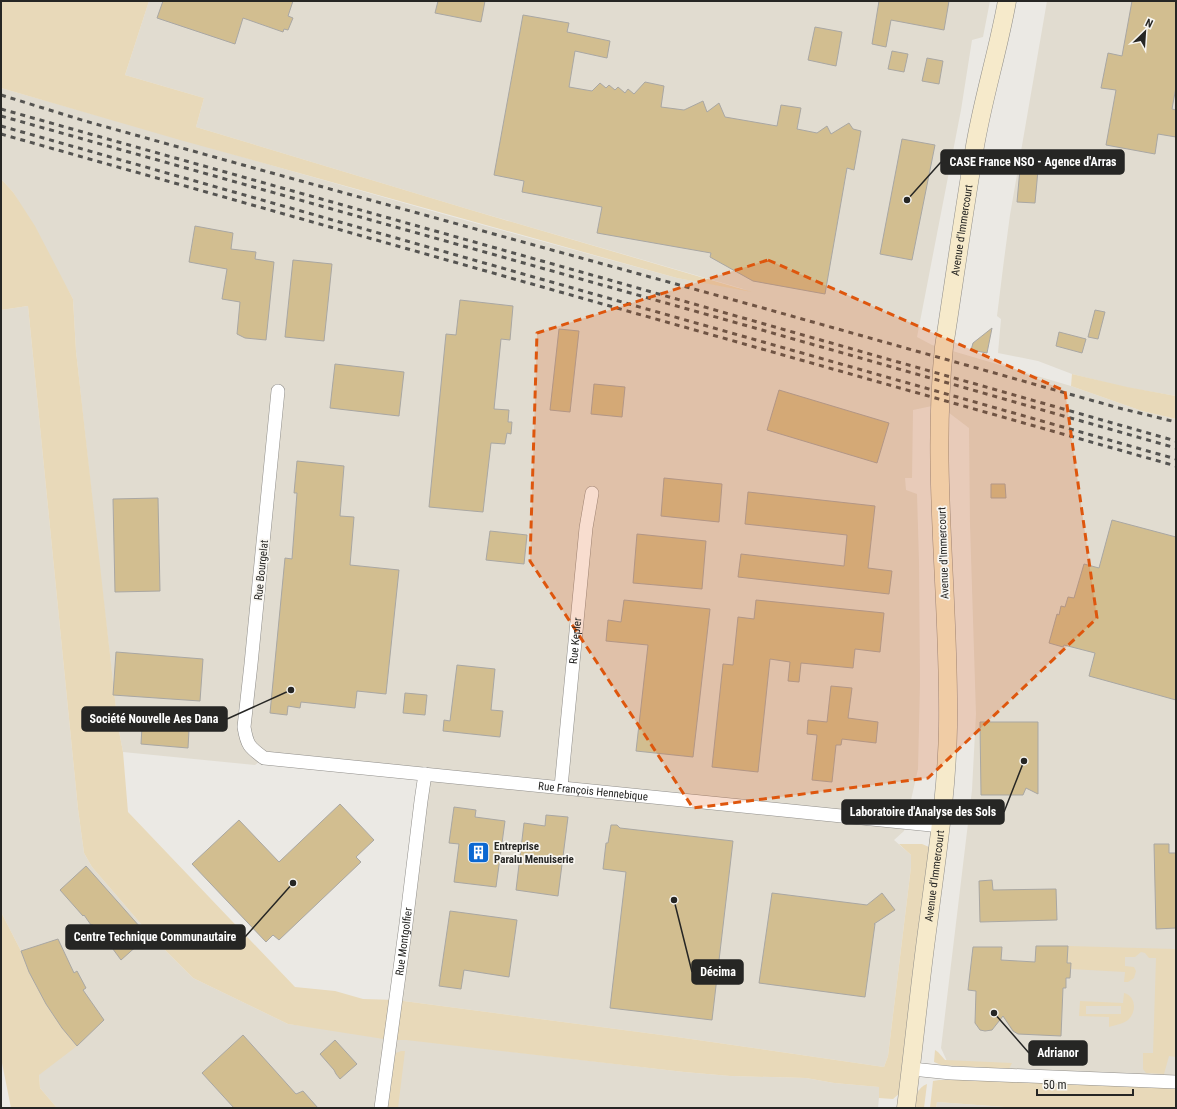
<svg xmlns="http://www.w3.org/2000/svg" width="1177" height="1109" viewBox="0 0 1177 1109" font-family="'Roboto Condensed',sans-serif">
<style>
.built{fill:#e1dcd0}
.green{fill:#e8d9b9;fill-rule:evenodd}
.building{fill:#d2be90;stroke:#a9a7a3}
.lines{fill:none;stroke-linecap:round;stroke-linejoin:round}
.minor-casing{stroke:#908e8a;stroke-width:14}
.secondary-casing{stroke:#908e8a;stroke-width:19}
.minor{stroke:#fff;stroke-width:13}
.secondary{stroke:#f6eacb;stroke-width:18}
.rail{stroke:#555451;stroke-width:3;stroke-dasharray:5 5;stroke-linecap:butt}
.marked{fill:#de560d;fill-opacity:0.2;stroke:#de560d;stroke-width:3;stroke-dasharray:8 5;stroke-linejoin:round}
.labels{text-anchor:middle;stroke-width:3.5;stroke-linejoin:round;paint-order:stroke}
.street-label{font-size:11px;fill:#262624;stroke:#f8f6f1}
.poi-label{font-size:11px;font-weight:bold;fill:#262624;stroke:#f8f6f1;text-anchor:start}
.leader{fill:none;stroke:#262624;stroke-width:1.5}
.callout-dot{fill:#262624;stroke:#f8f6f1;stroke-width:1.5}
.callout{fill:#262624;stroke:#262624;stroke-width:1.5}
.callout-label{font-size:12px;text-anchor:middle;font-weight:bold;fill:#fff}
</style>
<rect width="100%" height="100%" fill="#ebe9e4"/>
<path class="built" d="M149 1H990L983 37 972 40 961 110 917 337 932 345 1071 386 1142 411 1176 419V1082L951 1073 946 1059 941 1048 972 790 976 714 970 524 969 428 944 409 932 406 913 410 912 478H905L906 490 917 494 919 562 920 683 918 769 904 831 894 840 911 855V867L888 1056 884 1067 677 1037 396 1000 425 774 264 758 255 765 123 752 118 726 99 562 76 351 73 299 13 192 1 179V88L446 215 677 278 747 290 471 210 196 127 204 98 125 75Z
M1047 1H1176V396L1124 387 1072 374 1038 361 998 353 1001 319 997 316 1004 260 1010 215Z
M28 306 78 809 84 853 92 867 153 938 193 978 288 1024 404 1039 684 1072 730 1076 806 1078 834 1083 880 1087 878 1108H57L40 1088 39 1075 62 1028 40 993 29 972 21 951 1 912V310Z
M937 1102 1019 1108H936Z"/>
<path class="green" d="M1 1H149L125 75 204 98 196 127 471 210 752 292 677 278 180 140 1 88Z
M1 179 13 192 35 226 73 299 76 351 118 726 123 752 128 812 295 987 335 991 363 999 396 1000 677 1037 884 1067 888 1056 911 867V855L899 844H922L929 847 900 1093 893 1099 879 1098V1087L834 1083 806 1078 730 1076 684 1072 406 1040H390L288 1024 193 978 153 938 92 867 84 853 78 809 28 306 1 310Z
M1072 374 1127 387 1176 396V419L1142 411 1071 386Z
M1 912 21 951 29 972 40 992 62 1028 77 1046 39 1075 40 1088 57 1108H11L1 1058Z
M1068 946 1176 949V1057L1169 1056 1164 1074 1146 1073 1143 1069V1053H1153L1156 958H1149L1145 953 1141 952 1135 957H1125V966L1134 967 1136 971 1134 978 1128 982H1124L1125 972 1071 969V963H1067Z
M1124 993C1136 996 1137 1012 1128 1020 1123 1024 1115 1025 1109 1027V1017L1079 1016 1080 1001 1123 1003ZM1086 1006H1121V1014H1086Z
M935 1050 938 1052 945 1060 1012 1063 1009 1069 941 1065 934 1062Z
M401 1051H405L398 1108H388L395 1056 396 1053Z
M951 1073 1176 1082V1108H1019L937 1102 936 1108H930L933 1081 939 1080H949Z
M927 1084 924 1108H913C913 1099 918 1087 927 1084Z"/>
<path class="building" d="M163 1H293L288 16 293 18 288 30 284 29 283 32 243 18 235 44 157 18Z
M438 1H485L481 22 435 13Z
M879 1H949L944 30 891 20 886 47 872 44Z
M1132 1H1176V87L1172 109 1176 110V137L1158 134 1155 154 1106 145 1116 90 1101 88 1108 53 1122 56Z
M523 15 569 23 567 32 610 41 607 58 575 51 569 87 592 91 600 83 606 88 609 85 615 90 618 87 625 93 628 89 634 94 645 82 664 86 661 107 684 110 703 101 707 112 719 103 725 117 777 126 781 105 801 108 797 129 817 133 827 126 831 134 849 123 853 129 861 131 854 170 847 168 825 294 753 281 710 257 711 253 597 233 602 207 522 192 524 181 494 175Z
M815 27 842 32 836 66 808 60Z
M892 51 908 54 904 72 888 69Z
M927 58 943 61 939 84 922 81Z
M902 139 935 145 912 260 880 254Z
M1021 158 1039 159 1035 203 1017 202Z
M195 226 233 233 231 249 256 252 255 259 274 262 266 340 245 338 237 334 240 302 222 299 227 269 189 262Z
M293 260 332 264 324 341 285 337Z
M460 300 513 306 510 340 501 339 494 409 509 410 508 422H512L511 434 507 433 505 444 491 443 483 512 429 507 446 334 456 335Z
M1095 310 1105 312 1098 339 1088 337Z
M992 328 987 353 971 350 973 343Z
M559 329 579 331 570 412 550 410Z
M1059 332 1086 339 1082 353 1056 346Z
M335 364 404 372 399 416 330 408Z
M594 384 625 387 622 417 591 414Z
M779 390 889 423 877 463 767 430Z
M297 461 344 466 340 516 354 517 350 565 399 570 386 694 357 691 355 708 301 702 300 708 288 706 287 715 270 713 285 558 292 559 297 493H294Z
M664 478 722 484 719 522 661 516Z
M991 484H1005L1006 498H991Z
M748 492 875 506 868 568 892 571 889 594 738 577 741 554 844 566 847 535 745 524Z
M158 498 160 591 115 592 113 499Z
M1112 520 1176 537V700L1089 676 1095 653 1064 645 1063 647 1049 643 1057 614 1059 615 1061 606 1065 607 1068 597 1074 598 1084 564 1099 568Z
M490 531 527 535 524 564 486 560Z
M637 534 706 541 702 589 633 583Z
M624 600 710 609 693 757 636 751 648 645 606 641 608 620 621 622Z
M756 600 884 613 880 652 855 649 853 668 801 663 799 682 788 681 790 662 770 659 758 772 712 767 723 664 733 665 738 617 754 619Z
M116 652 203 659 200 701 113 695Z
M457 665 495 669 491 710 503 711 500 737 443 731 444 720 450 721Z
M831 686 852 688 848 718 878 722 876 743 842 739 841 745H836L832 782 812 780 817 735 807 734 808 720 827 722Z
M405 693 427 695 425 715 403 713Z
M980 722H1038V794L1026 788 1023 795H981Z
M142 727 189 730 188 748 141 744Z
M340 804 374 840 356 857 361 862 279 940 273 935 266 942 192 864 239 820 279 862Z
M454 807 476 810 475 817 505 821 496 887 454 882 459 844 449 843Z
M546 815 568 817 558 896 516 890 524 823 545 826Z
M611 825H617L620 828 733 841 712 1020 610 1008 626 872 603 869 606 843H608Z
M1154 844H1169V853H1176V928L1156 929Z
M86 866 148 936 121 960 107 941 106 942 100 933 98 934 92 924 91 925 84 915 83 916 60 890Z
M992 880 993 890 1056 889 1057 920 980 922 979 881Z
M772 893 867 905 882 893 895 910 874 924H875L865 997 759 983Z
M450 911 517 920 509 977 464 970 461 989 439 986Z
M58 939 74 973 77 971 86 988 83 990 104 1020 77 1046 62 1028 46 1004 29 972 21 951Z
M1036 946H1068L1067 963H1071L1070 978H1066V988H1063L1061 1036 1018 1034 1013 1031 1003 1016 992 1030 985 1031 980 1030 975 1023 976 991 968 990 973 947H1002L1001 960 1035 962Z
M243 1035 296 1094 303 1091 318 1108H234L202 1073Z
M335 1040 357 1064 340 1079 336 1074 334 1070 320 1054Z"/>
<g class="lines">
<defs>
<g id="minor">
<path id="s1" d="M278 391 251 664 244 727C247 745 249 747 264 758L941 826"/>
<path id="s2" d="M561 787 586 528 592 493"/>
<path d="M912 1069 951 1073 1176 1082"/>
<path id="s3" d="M381 1108 406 924 421 801 425 774"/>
</g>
<g id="secondary">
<path id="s4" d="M906 1108C914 1045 920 981 929 917 937 854 947 791 948 727 950 600 931 473 944 347 954 282 963 217 974 152 982 101 998 52 1007 1"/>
</g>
</defs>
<use href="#minor" class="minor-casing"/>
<use href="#secondary" class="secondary-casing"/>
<use href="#minor" class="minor"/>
<use href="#secondary" class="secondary"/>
<path class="rail" d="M1 95 85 121 261 170 763 308 1119 408 1176 422
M1 109 599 277 1176 441
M1 116 762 330 1176 448
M1 126 1176 459
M1 134 1176 466"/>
</g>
<path class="marked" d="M768 260 1065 391 1097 618 928 778 693 808 530 561 537 333Z"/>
<defs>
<symbol id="building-square" viewBox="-11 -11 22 22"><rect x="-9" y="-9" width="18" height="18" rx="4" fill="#0c68d1" stroke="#f8f6f1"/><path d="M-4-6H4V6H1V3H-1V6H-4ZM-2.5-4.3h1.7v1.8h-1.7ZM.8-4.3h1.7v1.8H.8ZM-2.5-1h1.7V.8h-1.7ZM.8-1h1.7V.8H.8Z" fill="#fff"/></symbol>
</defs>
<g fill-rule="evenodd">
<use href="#building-square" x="466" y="840" width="25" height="25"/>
</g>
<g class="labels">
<g class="street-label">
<text dy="4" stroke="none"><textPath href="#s4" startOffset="882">Avenue d'Immercourt</textPath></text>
<text transform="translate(943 553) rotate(-92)" y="4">Avenue d'Immercourt</text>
<text transform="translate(261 570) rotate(-84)" y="4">Rue Bourgelat</text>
<text dy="4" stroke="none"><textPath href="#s2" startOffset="147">Rue Kepler</textPath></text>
<text dy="4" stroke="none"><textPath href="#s1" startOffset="707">Rue François Hennebique</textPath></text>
<text dy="4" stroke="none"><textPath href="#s4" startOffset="234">Avenue d'Immercourt</textPath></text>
<text dy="4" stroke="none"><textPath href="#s3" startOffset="168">Rue Montgolfier</textPath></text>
</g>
<g class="poi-label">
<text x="494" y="850">Entreprise<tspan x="494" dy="13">Paralu Menuiserie</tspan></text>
</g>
</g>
<path class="leader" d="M907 200L941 162M291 690L227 719M1024 761L1004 812M293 883L245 937M674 900L692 972M994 1013L1029 1053"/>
<g class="callout-dot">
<circle cx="907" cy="200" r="4"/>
<circle cx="291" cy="690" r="4"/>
<circle cx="1024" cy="761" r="4"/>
<circle cx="293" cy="883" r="4"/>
<circle cx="674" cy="900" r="4"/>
<circle cx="994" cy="1013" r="4"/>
</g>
<g class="callout">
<rect x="941" y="150" width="183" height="24" rx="4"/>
<rect x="82" y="707" width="145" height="24" rx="4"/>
<rect x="842" y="800" width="162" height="24" rx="4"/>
<rect x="66" y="925" width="179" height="24" rx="4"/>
<rect x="692" y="960" width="51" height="24" rx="4"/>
<rect x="1029" y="1041" width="58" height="24" rx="4"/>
</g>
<g class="callout-label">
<text x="1033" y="166">CASE France NSO - Agence d'Arras</text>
<text x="154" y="723">Société Nouvelle Aes Dana</text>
<text x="923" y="816">Laboratoire d'Analyse des Sols</text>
<text x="155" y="941">Centre Technique Communautaire</text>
<text x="718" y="976">Décima</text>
<text x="1058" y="1057">Adrianor</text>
</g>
<rect width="1177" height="1109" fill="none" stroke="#262624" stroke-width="4"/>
<g transform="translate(1145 32) rotate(25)" stroke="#f8f6f1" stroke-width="3" paint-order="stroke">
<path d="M0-3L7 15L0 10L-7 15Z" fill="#262624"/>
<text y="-6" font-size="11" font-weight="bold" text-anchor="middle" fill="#262624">N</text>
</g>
<path d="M1037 1089v6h96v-6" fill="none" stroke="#262624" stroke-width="2"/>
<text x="1043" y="1089" font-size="12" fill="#262624" stroke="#f8f6f1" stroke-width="3" paint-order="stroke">50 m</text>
</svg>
